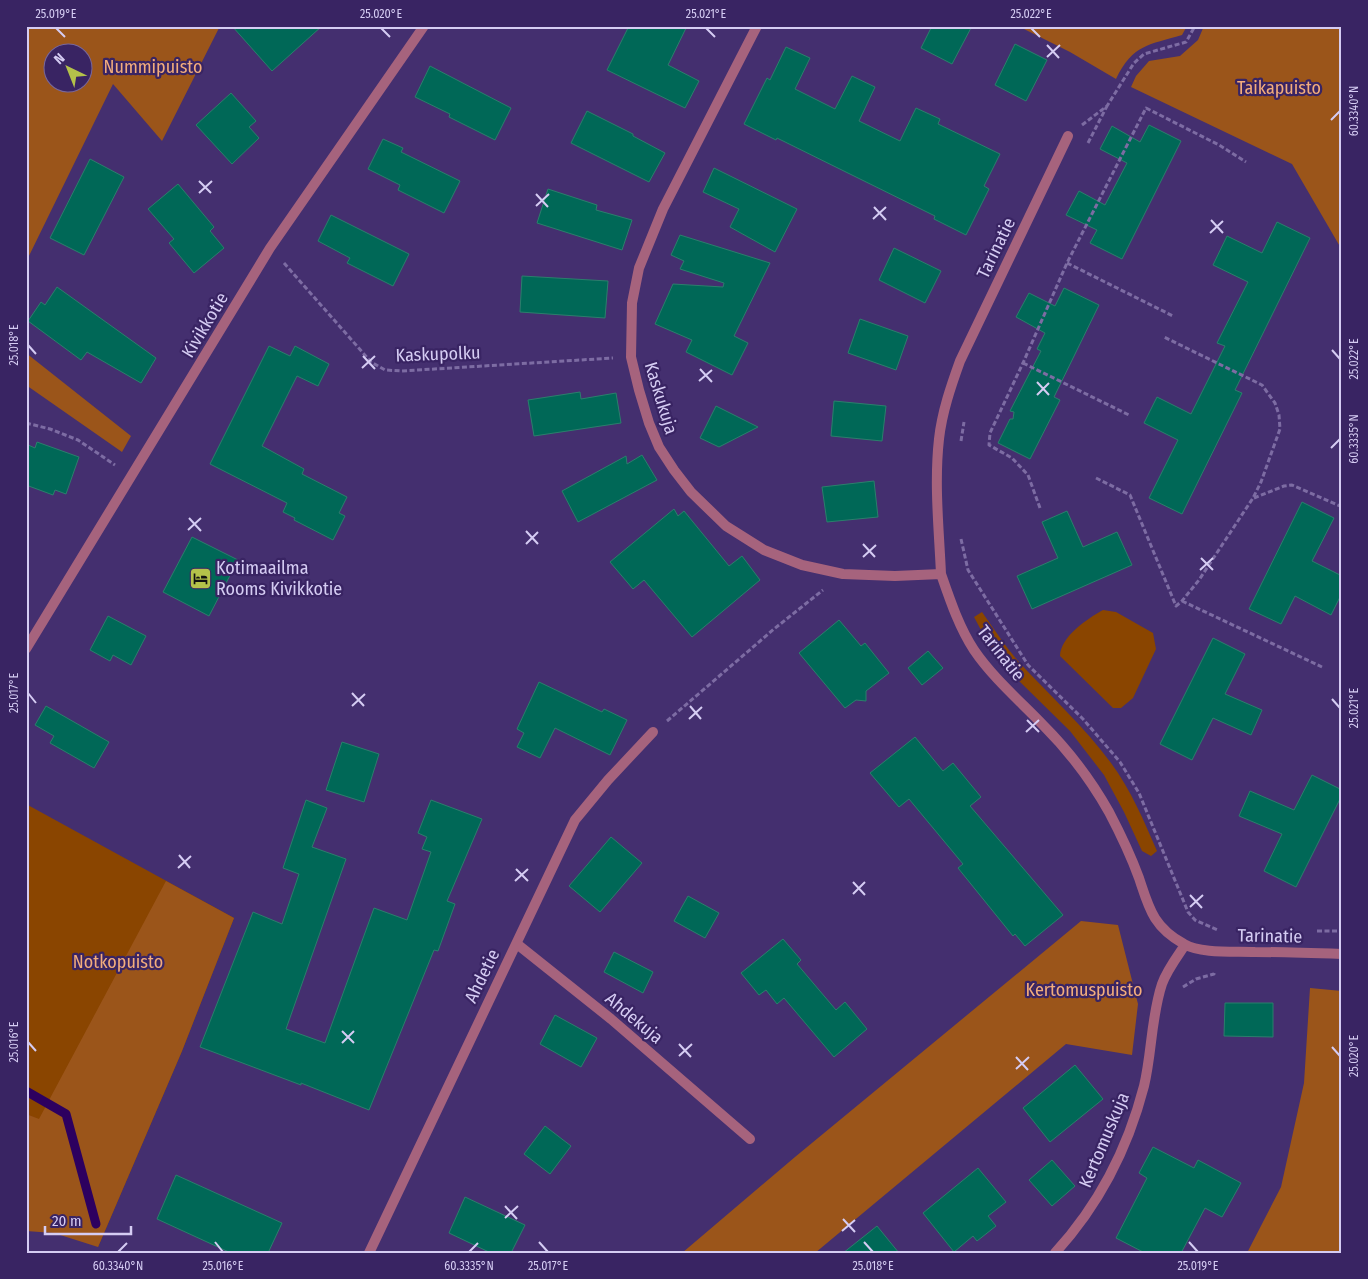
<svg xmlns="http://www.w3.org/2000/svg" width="1368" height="1279" viewBox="0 0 1368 1279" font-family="'Fira Sans Condensed',sans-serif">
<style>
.green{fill:#8a4500}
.forest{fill:#9b551a;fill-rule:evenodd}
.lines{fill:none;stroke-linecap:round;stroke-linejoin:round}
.stream{stroke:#2d005f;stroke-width:9}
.building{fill:#006857;stroke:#2b7f6c}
.path{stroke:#7d6ca3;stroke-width:3;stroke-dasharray:5 2.5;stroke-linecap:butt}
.minor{stroke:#a6637d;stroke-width:10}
.ticks{fill:none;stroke:#d5ccf3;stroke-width:2}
.labels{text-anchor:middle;stroke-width:4.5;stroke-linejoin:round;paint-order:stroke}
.park-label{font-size:18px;fill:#f3ad7c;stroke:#392463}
.street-label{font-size:18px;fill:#d5ccf3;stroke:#392463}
.poi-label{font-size:18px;fill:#d5ccf3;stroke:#392463;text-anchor:start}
.neatline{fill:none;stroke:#d5ccf3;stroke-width:2}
.ticks-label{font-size:12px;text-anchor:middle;fill:#d5ccf3}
</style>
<rect width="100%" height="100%" fill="#442f6f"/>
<path class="green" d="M1103 610 1116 612 1153 633 1156 649 1133 698 1121 708H1113L1060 656C1061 636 1087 619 1103 610Z
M982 612C994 629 1005 646 1018 661 1049 695 1084 726 1111 763 1131 790 1144 821 1157 851L1151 856 1142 851 1124 812 1104 775 1070 731 1011 673 989 645 974 617Z
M26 804 234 918 182 1051 98 1247 39 1120 26 1114Z"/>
<path class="forest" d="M26 26H220L162 141 113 84 26 262ZM82 52V82H52V52Z
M1018 26H1187L1182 35C1149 45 1133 44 1116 79L1070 52Z
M1204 26H1342V250L1292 164 1131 87 1136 76 1149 61 1180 56 1198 40Z
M26 353 131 436 122 452 26 385Z
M166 881 234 918 182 1051 98 1247 54 1233 26 1231V1114L39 1119Z
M1081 921 1118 925 1138 1004 1132 1055 1066 1044 815 1253H682L795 1157Z
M1310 988 1342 991V1253H1247L1281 1187 1304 1083Z"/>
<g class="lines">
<path class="stream" d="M26 1091 66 1114 96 1224"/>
</g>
<path class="building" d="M232 26H322L272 71Z
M629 26H687L668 65 699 81 685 108 607 70Z
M932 26H972L952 64 921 48Z
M1015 44 1047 60 1026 101 995 85Z
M786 47 810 58 795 89 835 109 852 76 875 87 859 121 900 141 916 108 940 119 938 124 1000 154 984 186 989 189 966 235 934 219 935 216 777 138 776 140 744 124 767 78 770 80Z
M430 66 511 108 495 140 449 117 450 114 415 97Z
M231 93 256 121 249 127 259 138 232 164 196 125Z
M587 111 633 134V136L665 153 649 182 571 143Z
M1149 125 1181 141 1122 259 1090 243 1097 230 1066 215 1079 191 1105 205 1127 163 1100 149 1112 126 1140 142Z
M383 139 403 148 401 152 460 181 444 213 398 190 400 185 368 169Z
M90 159 124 177 84 255 50 238Z
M714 168 797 209 775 252 730 227 739 209 703 192Z
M178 184 214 227 210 231 224 248 194 273 169 243 174 239 148 209Z
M548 189 597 205 596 210 632 220 622 250 537 223Z
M331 215 409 254 393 286 347 263 350 258 318 241Z
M1277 222 1310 238 1235 390 1242 393 1182 514 1149 498 1178 440 1144 423 1157 397 1191 414 1225 346 1217 343 1248 282 1213 265 1227 236 1262 253Z
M680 235 770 263 734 336 748 343 732 375 686 352 692 340 655 324 673 284 723 287 724 283 680 269 684 261 671 255Z
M894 248 941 271 925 303 879 280Z
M522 276 608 281 605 318 520 312Z
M57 287 156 358 141 383 87 352 81 360 28 321 41 302 45 305Z
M1064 288 1099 305 1054 397 1060 400 1030 459 998 443 1010 419H1013L1014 412 1010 411 1041 351 1037 349 1045 333 1016 317 1029 293 1055 306Z
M860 319 908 336 896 370 848 353Z
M269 346 290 356 295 346 329 364 318 386 297 376 262 446 304 469 302 474 347 497 339 513 345 516 333 540 294 520 295 518 283 512 287 503 210 464Z
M580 392 581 399 616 393 621 423 534 436 528 400Z
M834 401 886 406 882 441 831 436Z
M716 406 758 427 719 447 700 438Z
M37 442 79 457 66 494 55 490 53 495 26 485V444L35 448Z
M642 455 657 480 578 522 562 491 626 456 627 464Z
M874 481 878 517 827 522 822 487Z
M1302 502 1334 518 1312 561 1342 576V593L1331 615 1295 596 1281 624 1249 609Z
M674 509 678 516 684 511 729 566 742 556 760 580 692 637 644 580 633 589 610 562Z
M1067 511 1083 547 1117 532 1132 565 1032 609 1017 576 1058 558 1042 522Z
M192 537 238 560 209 616 163 592Z
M108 616 146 636 131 665 113 655 110 661 90 650Z
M839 620 861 646 865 643 889 673 866 691V701L856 700 845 708 799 653Z
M1213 638 1245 654 1225 694 1262 710 1251 735 1213 718 1192 760 1160 744Z
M928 651 943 668 922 685 908 668Z
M539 682 602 712 604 709 627 720 610 755 555 728 540 758 517 747 524 733 517 729Z
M46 706 109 742 94 768 50 743 54 736 35 725Z
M915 737 943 771 953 763 981 797 970 806 1063 915 1025 946 1015 934 1013 936 958 868 963 864 909 799 899 807 870 773Z
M342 742 379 754 364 802 326 790Z
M1312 775 1342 790V795L1296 887 1264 871 1282 834 1239 816 1250 791 1294 810Z
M306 800 327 808 312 847 346 859 286 1029 325 1043 374 908 407 920 431 852 422 849 427 837 418 833 431 800 482 819 447 901 455 904 438 951 434 950 369 1110 301 1083V1085L200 1047 253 912 282 924 299 874 283 868Z
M611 837 642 863 600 912 569 886Z
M688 896 719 913 705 938 674 921Z
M783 939 801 960 797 964 836 1010 845 1002 867 1029 834 1057 784 998 777 1004 766 990 759 995 741 973Z
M614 952 653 972 643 993 604 972Z
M1225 1003H1273V1037L1224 1036Z
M555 1015 597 1038 581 1067 540 1044Z
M1075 1065 1103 1099 1050 1142 1023 1108Z
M545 1126 571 1146 550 1174 524 1154Z
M1153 1147 1194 1168 1198 1160 1241 1183 1222 1217 1205 1208 1181 1253H1145L1116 1238 1147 1178 1139 1173Z
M1052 1160 1075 1186 1052 1206 1029 1180Z
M978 1168 1006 1202 988 1216 996 1226 977 1241 973 1236 954 1252 923 1213Z
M176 1175 282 1223 268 1253H231L157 1219Z
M465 1197 525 1225 511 1253H491L449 1233Z
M877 1226 899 1253H843Z"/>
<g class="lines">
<path class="path" d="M1082 125 1107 106 1134 63 1144 54 1186 42 1195 26
M1088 143 1107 106
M284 263 371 362 385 370 402 371 613 358
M1067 263 1173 316
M1023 363 1129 415
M26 423 50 429 78 440 115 465
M961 441 964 422
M1096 478 1130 495 1176 606 1182 601 1199 580 1253 498 1261 482 1280 429 1279 415 1275 403 1262 385 1164 337
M1254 498 1284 486 1292 485 1342 507
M1040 508 1028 475 1012 458 989 445 990 433 1023 363 1067 263 1146 108 1219 145 1246 162
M961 539 968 570 1028 665 1083 719 1120 762 1139 793 1188 912 1195 920 1218 930
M1182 601 1322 667
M667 721 774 629 823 590
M1317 931H1342
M1183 987 1196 979 1214 974 1215 971"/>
<path class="minor" d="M757 26 663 209 639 268 632 303 631 357 639 390 649 423 659 447 674 470 691 492 726 526 764 550 802 565 843 574 895 576 941 574
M1068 136 960 361C951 386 942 412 939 439 934 484 939 529 941 574 950 600 959 627 974 650 993 678 1020 701 1043 725 1069 751 1091 780 1109 812 1120 833 1131 856 1139 878 1149 908 1153 927 1184 944 1201 954 1235 951 1255 952 1284 952 1313 953 1342 954
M26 649 270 248 424 26
M517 944 611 1019 750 1139
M369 1253 575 820 608 780 653 732
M1055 1253C1098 1206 1128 1148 1144 1086 1152 1053 1151 1017 1162 984 1167 970 1177 957 1185 945"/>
</g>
<path class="ticks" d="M56 28 65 37M381 28 390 37M706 28 715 37M1031 28 1040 37M1047 45 1059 58M1047 57 1060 45M1331 120 1340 111M199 181 211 193M199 193 212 181M536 194 548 207M536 206 549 194M874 207 886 220M873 219 886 207M1211 220 1223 233M1210 233 1223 221M28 345 36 354M1332 350 1340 359M363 356 375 369M362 368 375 356M700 369 712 382M699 381 712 370M1037 382 1049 395M1037 395 1049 383M1331 448 1340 439M189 518 201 531M188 530 201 518M526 531 538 544M526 544 538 532M863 544 875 557M863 557 876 545M1201 558 1213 570M1200 570 1213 558M28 693 36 703M352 693 364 706M1332 699 1340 708M352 706 365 694M690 706 701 719M689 719 702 707M1027 720 1039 732M1026 732 1039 720M179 855 190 868M178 868 191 856M516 869 528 881M515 881 528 869M853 882 865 895M853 894 865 882M1190 895 1202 908M1190 907 1203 895M342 1031 354 1043M28 1042 36 1051M342 1043 354 1031M679 1044 691 1057M1332 1047 1340 1056M679 1056 692 1044M1016 1057 1028 1070M1016 1069 1029 1057M505 1206 517 1219M505 1218 518 1206M843 1219 855 1232M842 1231 855 1220M215 1242 223 1252M539 1242 548 1252M864 1242 873 1252M1189 1242 1198 1252M118 1252 127 1243M469 1252 478 1243"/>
<defs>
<symbol id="hotel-square" viewBox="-11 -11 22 22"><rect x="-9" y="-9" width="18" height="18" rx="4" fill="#b4c24a" stroke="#392463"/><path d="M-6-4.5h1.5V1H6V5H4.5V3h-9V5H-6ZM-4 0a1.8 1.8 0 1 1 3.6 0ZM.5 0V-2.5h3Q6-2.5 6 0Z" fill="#111"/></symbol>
</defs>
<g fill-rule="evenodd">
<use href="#hotel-square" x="188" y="566" width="25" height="25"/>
</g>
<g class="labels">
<g class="park-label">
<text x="153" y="73">Nummipuisto</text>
<text x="1279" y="94">Taikapuisto</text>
<text x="118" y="968">Notkopuisto</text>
<text x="1084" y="996">Kertomuspuisto</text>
</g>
<g class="street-label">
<text transform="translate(996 248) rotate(-64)" y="6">Tarinatie</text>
<text transform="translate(205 325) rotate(-59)" y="6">Kivikkotie</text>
<text transform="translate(438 354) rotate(-2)" y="6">Kaskupolku</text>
<text transform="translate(661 398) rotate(73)" y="6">Kaskukuja</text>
<text transform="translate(1001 653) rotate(52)" y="6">Tarinatie</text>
<text transform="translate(1270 936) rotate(1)" y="6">Tarinatie</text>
<text transform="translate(482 976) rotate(-64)" y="6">Ahdetie</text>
<text transform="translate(634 1018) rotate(40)" y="6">Ahdekuja</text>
<text transform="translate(1104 1140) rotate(-67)" y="6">Kertomuskuja</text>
</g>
<g class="poi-label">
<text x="216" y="574">Kotimaailma<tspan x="216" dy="21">Rooms Kivikkotie</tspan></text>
</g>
</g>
<rect width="1368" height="1279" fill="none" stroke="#392463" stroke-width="55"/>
<g transform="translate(68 68) rotate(317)"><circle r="24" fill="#392463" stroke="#77679d"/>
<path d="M0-4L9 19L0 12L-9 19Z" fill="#b4c24a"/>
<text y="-8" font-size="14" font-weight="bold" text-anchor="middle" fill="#d5ccf3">N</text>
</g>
<path d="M45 1226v8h86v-8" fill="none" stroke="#d5ccf3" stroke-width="2.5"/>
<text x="52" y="1226" font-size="15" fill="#d5ccf3" stroke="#392463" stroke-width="4" paint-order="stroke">20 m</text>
<rect x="28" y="28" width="1312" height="1224" class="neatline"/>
<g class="ticks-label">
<text x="56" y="18">25.019°E</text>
<text x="381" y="18">25.020°E</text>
<text x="706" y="18">25.021°E</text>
<text x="1031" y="18">25.022°E</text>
<text transform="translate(1354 111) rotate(-90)" y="4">60.3340°N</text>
<text transform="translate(14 345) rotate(-90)" y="4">25.018°E</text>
<text transform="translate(1354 359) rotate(-90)" y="4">25.022°E</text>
<text transform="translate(1354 439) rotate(-90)" y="4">60.3335°N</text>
<text transform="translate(14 693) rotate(-90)" y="4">25.017°E</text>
<text transform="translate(1354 708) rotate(-90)" y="4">25.021°E</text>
<text transform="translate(14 1042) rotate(-90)" y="4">25.016°E</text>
<text transform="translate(1354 1056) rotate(-90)" y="4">25.020°E</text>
<text x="118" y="1270">60.3340°N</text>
<text x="223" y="1270">25.016°E</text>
<text x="469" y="1270">60.3335°N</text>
<text x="548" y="1270">25.017°E</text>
<text x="873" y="1270">25.018°E</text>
<text x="1198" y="1270">25.019°E</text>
</g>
</svg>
